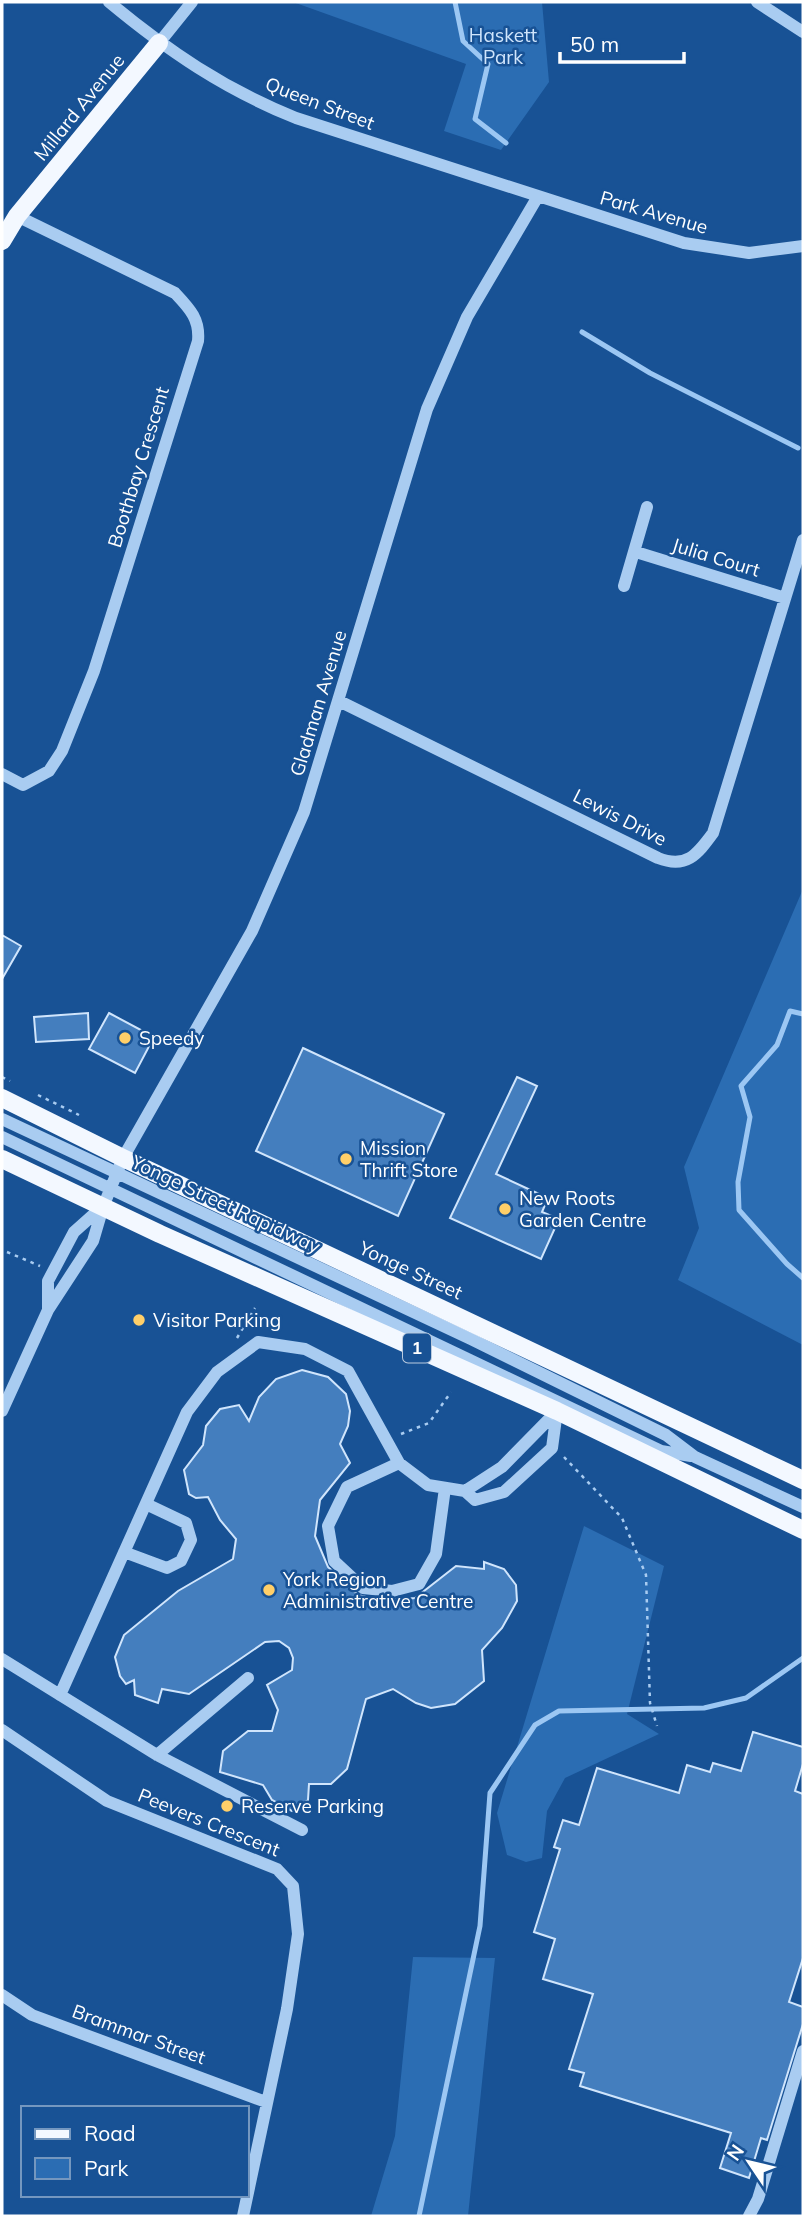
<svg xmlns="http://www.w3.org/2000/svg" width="805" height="2218" viewBox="0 0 805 2218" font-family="Mulish,sans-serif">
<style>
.green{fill:#2b6db3}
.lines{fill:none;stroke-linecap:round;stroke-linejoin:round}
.stream{stroke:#9cc7f3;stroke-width:5}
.building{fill:#447ebe;stroke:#d0e5fc;stroke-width:2}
.path{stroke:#a9ccf1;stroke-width:2.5;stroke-dasharray:3.5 5;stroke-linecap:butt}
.minor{stroke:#a9ccf1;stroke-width:12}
.major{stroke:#f3f8ff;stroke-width:18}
.poi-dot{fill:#ffcf69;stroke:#185295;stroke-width:2.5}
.labels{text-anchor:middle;stroke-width:5;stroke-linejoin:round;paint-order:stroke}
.shield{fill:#185295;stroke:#bacbdf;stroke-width:2}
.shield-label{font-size:18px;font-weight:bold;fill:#fff}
.park-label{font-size:19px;fill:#d0e5fc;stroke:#185295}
.street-label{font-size:19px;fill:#fff;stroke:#185295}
.poi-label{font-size:19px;fill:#fff;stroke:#185295;text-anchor:start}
</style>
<rect width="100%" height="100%" fill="#185295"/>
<path class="green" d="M293 2H542L549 82 501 150 444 131 466 64Z
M803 889V1345L678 1280 699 1228 684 1167Z
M584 1526 664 1566 627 1714 659 1734 565 1778 547 1811 542 1858 526 1862 507 1855 497 1813Z
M413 1957 495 1958 468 2216H371L395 2136Z"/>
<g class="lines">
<path class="stream" d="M455 2 463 41 488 64 475 119 506 143
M582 332 650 373 798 448
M803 1014 790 1011 777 1045 741 1086 750 1117 738 1182 739 1210 787 1264 803 1278
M419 2216 480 1926 490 1793 535 1725 559 1711 704 1708 746 1698 803 1658"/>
</g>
<path class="building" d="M2 935 21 946 2 979Z
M88 1013 89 1039 36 1042 34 1017Z
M109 1013 154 1037 135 1073 89 1049Z
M303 1048 444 1114 398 1216 256 1151Z
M517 1077 537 1086 496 1174 548 1198 542 1212 559 1219 541 1259 450 1218Z
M302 1370 328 1377 346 1394 350 1411 348 1426 340 1444 350 1463 320 1500 315 1536 328 1567 358 1595 382 1601 415 1598 456 1566 484 1569V1562L504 1569 516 1585 517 1601 502 1628 482 1650 484 1681 455 1704 431 1708 416 1703 393 1689 366 1699 347 1769 331 1784H309L308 1800 292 1811 272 1800 263 1785 220 1772 223 1751 248 1731H272L278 1710 267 1685 292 1670 293 1658 289 1648 279 1641 265 1642 189 1694 162 1689 158 1703 135 1695 134 1680 126 1684 120 1676 115 1657 124 1635 178 1591 233 1559 236 1539 220 1520 208 1497 196 1498 189 1494 184 1470 203 1445 206 1426 220 1409 239 1405 249 1421 259 1397 276 1379Z
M753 1732 803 1747V1764L795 1791 803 1794V1958L789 2002 803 2007V2024L767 2140 761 2138 749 2178 720 2168 731 2133 580 2086 584 2073 569 2069 593 1994 543 1979 555 1939 534 1932 560 1849 554 1847 563 1820 579 1825 597 1768 679 1793 687 1765 710 1772 713 1763 741 1771Z"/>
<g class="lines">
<path class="path" d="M2 1077 10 1081
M38 1095 79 1115
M7 1252 40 1266
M237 1338 255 1308
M401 1434 429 1423 451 1392
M564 1457 622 1518 646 1575 650 1703 657 1726"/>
<path class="minor" d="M109 2C168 51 224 89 296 118L684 243 749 253 803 246
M757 2 803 32
M159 43 192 2
M636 552 785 598
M624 586 647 507
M339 701 658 858C686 869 697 855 713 833L803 540
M2 774 23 785 49 771 62 751 94 671 198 341C200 319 190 309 175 293L17 216
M2 1119 471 1339 666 1435 695 1457 803 1507
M2 1137 661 1451 691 1456
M48 1310V1281L74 1232 102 1207
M2 1411 48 1310 93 1241 103 1207 123 1158 252 931 304 812 427 409 467 317 537 198
M399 1463 347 1487 328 1526 334 1561 363 1588 392 1591 419 1584 436 1554 445 1488
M465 1491 502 1467 557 1411
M124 1552 167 1568 181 1561 191 1540 186 1523 146 1504
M2 1659 157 1755 302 1830
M60 1695 187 1412 217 1372 258 1342 305 1349 348 1371 399 1463 428 1485 465 1491 475 1500 504 1492 552 1448 557 1411
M2 1730 107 1801 277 1869 293 1886 298 1934 287 2009 243 2216
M157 1755 248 1678
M2 1995 32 2015 266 2102
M749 2216 758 2199 803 2051"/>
<path class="major" d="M2 241 17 216 159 43
M2 1098 123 1158 803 1480
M2 1159 160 1234 557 1411 803 1530"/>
</g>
<g class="poi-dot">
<circle cx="125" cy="1038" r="7"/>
<circle cx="346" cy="1159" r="7"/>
<circle cx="505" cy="1209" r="7"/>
<circle cx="139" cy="1320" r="7"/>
<circle cx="269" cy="1590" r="7"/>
<circle cx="227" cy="1806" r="7"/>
</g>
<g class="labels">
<rect class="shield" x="403" y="1333.5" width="28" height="29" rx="5"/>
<g class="shield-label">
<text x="417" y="1354">1</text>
</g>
<g class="park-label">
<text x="503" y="42">Haskett<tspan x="503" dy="22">Park</tspan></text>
</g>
<g class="street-label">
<text transform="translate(320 103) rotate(21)" y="7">Queen Street</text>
<text transform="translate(79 107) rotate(-51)" y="7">Millard Avenue</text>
<text transform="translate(654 212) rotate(16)" y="7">Park Avenue</text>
<text transform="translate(138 467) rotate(-73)" y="7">Boothbay Crescent</text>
<text transform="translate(716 557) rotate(17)" y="7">Julia Court</text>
<text transform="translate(318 703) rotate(-73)" y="7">Gladman Avenue</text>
<text transform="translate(620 817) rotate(27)" y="7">Lewis Drive</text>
<text transform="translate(226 1204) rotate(25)" y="7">Yonge Street Rapidway</text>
<text transform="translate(411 1270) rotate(25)" y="7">Yonge Street</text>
<text transform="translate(209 1822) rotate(22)" y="7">Peevers Crescent</text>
<text transform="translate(139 2034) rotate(20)" y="7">Brammar Street</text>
</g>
<g class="poi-label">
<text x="139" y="1045">Speedy</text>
<text x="360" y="1155">Mission<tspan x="360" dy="22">Thrift Store</tspan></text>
<text x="519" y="1205">New Roots<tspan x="519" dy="22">Garden Centre</tspan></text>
<text x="153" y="1327">Visitor Parking</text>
<text x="283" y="1586">York Region<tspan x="283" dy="22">Administrative Centre</tspan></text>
<text x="241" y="1813">Reserve Parking</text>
</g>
</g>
<rect width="805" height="2218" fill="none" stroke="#ffffff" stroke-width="7"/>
<rect x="21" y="2106" width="228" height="91" fill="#185295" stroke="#7497bf" stroke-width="2"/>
<rect x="35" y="2129" width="35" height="10" fill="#f3f8ff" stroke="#7497bf" stroke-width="2"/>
<text x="84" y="2141" font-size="21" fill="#ffffff">Road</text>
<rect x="35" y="2158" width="35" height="21" fill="#2b6db3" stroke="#7497bf" stroke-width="2"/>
<text x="84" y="2176" font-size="21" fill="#ffffff">Park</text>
<g transform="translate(749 2162) rotate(305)" stroke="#185295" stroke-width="5" paint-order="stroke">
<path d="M0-5L12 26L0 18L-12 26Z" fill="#ffffff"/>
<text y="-10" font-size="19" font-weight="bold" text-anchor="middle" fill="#ffffff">N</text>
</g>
<path d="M560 52v10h124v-10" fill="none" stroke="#ffffff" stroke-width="3.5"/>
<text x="570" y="52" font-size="21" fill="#ffffff" stroke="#185295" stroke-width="5" paint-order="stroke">50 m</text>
</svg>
